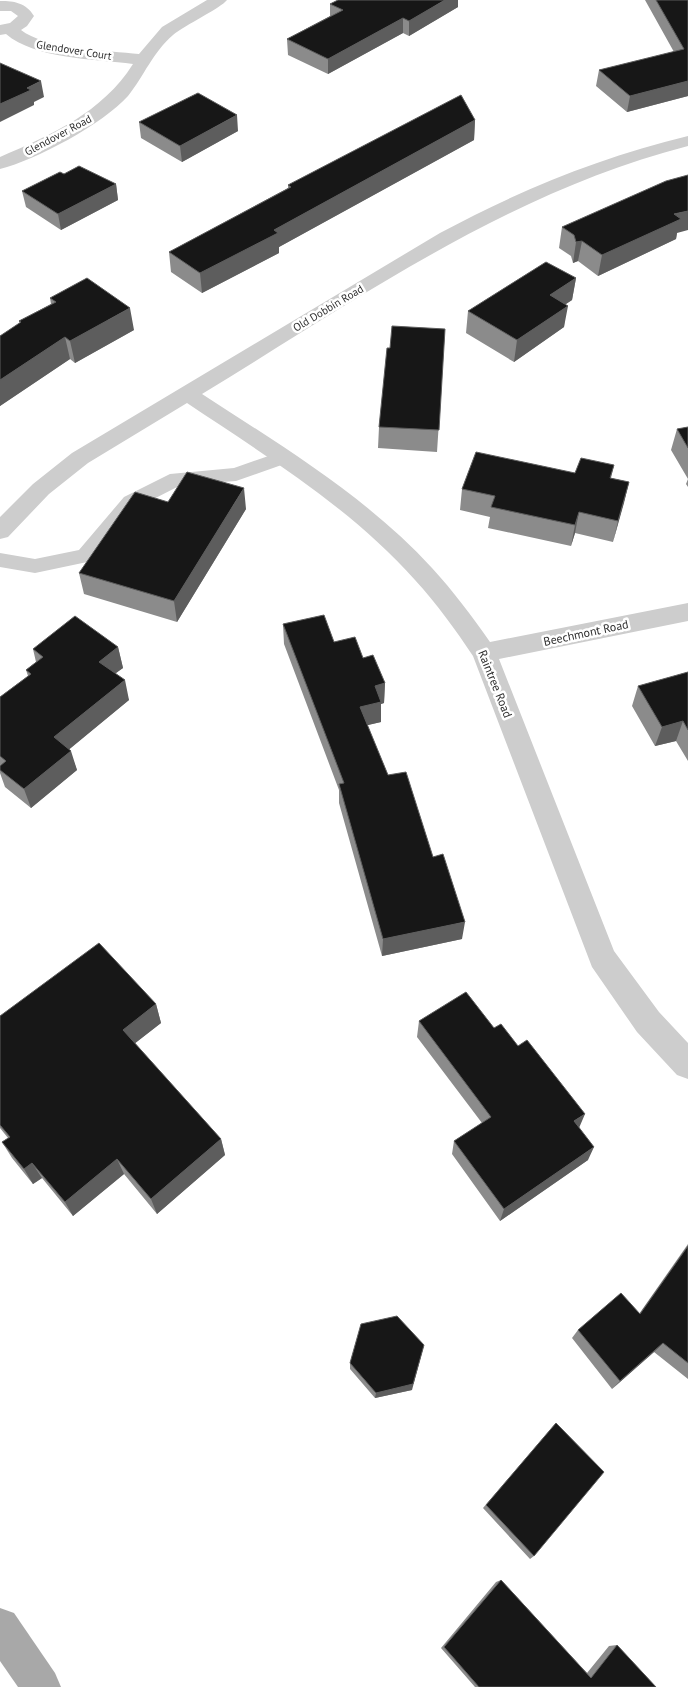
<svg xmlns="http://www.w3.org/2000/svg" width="688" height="1687" viewBox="0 0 688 1687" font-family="'PT Sans',sans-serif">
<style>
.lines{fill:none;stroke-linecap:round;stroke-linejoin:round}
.service{fill:#cdcdcd;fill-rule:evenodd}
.minor{fill:#cdcdcd;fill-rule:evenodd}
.primary{fill:#a8a8a8;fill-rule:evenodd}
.wall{fill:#8b8b8b}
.shaded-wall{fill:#5d5d5d}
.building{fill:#171717;stroke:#5d5d5d}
.labels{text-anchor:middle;stroke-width:5;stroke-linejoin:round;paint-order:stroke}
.far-street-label{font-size:11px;fill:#303030;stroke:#fff}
.street-label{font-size:12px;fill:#303030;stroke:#fff}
</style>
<rect width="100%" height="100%" fill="#fff"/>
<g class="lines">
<path class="service" d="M283 451 290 452 293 457 290 462 236 481 181 485 138 507 92 561 35 573 0 567V553L35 559 79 550 124 497 170 474 234 468Z"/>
<path class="minor" d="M207 0H227C221 8 185 25 173 35 153 52 144 76 128 96 103 124 36 160 0 169V157C51 135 102 113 133 64 95 59 35 59 6 34L0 35V25L10 23 18 16 11 11H0V1C15 1 26 3 34 16L27 26 21 30C43 48 109 51 139 54L162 27Z
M688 136V146C509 192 358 299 202 394 282 446 367 497 432 568 453 591 472 616 490 642L688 603V621L499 659 614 951 659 1012 688 1043V1079L677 1075 637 1032 592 967 473 656C455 629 437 604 415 580 351 508 266 456 187 403L88 463 49 494 8 537 0 539V517L33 484 72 453 440 233C520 190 601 157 688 136Z"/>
<path class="primary" d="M0 1608 14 1613 55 1673 61 1687H18L0 1661Z"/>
</g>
<path class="wall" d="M645 0H688V96L627 112 596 86 599 70 674 52Z
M330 4 458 7 409 36 403 33 328 74 288 55 287 39 330 16Z
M475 120 474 140 279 247V253L202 293 171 272 169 252 288 188V185Z
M139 122 238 131 182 162 141 138Z
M64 174 116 184 118 200 61 230 26 207 22 191Z
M562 227 677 233 676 239 598 276 578 261 573 263 571 256 559 248Z
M576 278 572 300 566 304 564 327 514 362 466 333 468 311Z
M50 298 134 330 75 363 70 359 0 406V336L20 323 19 321 51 304Z
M445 329 437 452 378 448 379 427 390 348Z
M688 427V487L686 484 688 479 671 450 677 429Z
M614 465 611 478 629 482 613 542 575 533 571 546 488 528 490 517 460 510 462 489 575 473Z
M168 502 246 509 177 622 84 594 79 573Z
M283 624 334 642 363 658 385 683 384 703 381 704V722L367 725 388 775 433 857 462 939 382 956 339 803V790L284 644Z
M118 647 123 668 115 673 129 700 69 749 77 770 31 808 5 787 0 773V697L28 676 26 670 36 662 33 649Z
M688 672V761L676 741 655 746 632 706 638 686Z
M156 1004 161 1023 135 1043 221 1139 225 1155 157 1214 124 1174 73 1216 42 1178 33 1184 12 1158 2 1142 8 1138 0 1128V1016Z
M419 1021 494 1028 579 1127 588 1160 500 1221 452 1154 454 1141 482 1123 417 1037Z
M688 1244V1379L654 1352 612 1389 572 1338 578 1330 639 1314Z
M350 1363 412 1390 375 1398 350 1369Z
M556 1423 534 1556 530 1559 483 1508Z
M501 1580 587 1673 609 1646 617 1645 656 1687H475L441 1648 496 1582Z"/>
<path class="shaded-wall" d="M445 0H458V7L409 36V21Z
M403 18V33L328 74V59Z
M41 81 44 97 34 102V105L0 122V104L27 88Z
M688 81V96L627 112 630 96Z
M237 115 238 131 182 162 180 146Z
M475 120 474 140 279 247V253L202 293 200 273 274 230Z
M116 184 118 200 61 230 58 214Z
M688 211V230L677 233 676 239 598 276 602 255 674 214Z
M582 241 578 261 573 263 576 242Z
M576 278 572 300 546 317 550 295Z
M568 306 564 327 514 362 517 340Z
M130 308 134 330 75 363 70 341Z
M65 337 70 359 0 406V380Z
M629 482 624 503 613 542 618 521Z
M244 488 246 509 177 622 174 601Z
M579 512 575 533 571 546 575 525Z
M118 647 123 668 104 682 99 662Z
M125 680 129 700 60 757 54 737Z
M385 683 384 703 381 704V722L360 727V707L375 686Z
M683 721 676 741 655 746 662 727Z
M71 751 77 770 31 808 24 789Z
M465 922 462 939 382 956 383 939Z
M156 1004 161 1023 129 1048 123 1030Z
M585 1114 579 1128 574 1121Z
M221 1139 225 1155 157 1214 151 1199Z
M594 1147 588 1160 500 1221 504 1209Z
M117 1159 124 1174 73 1216 65 1202Z
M32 1163 42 1178 33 1184 24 1169Z
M663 1343 654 1352 612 1389 620 1381Z
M424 1345 412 1390 375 1398 376 1393Z"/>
<path class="building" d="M338 0H445L409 21 403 18 328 59 287 39 343 10 330 4Z
M656 0H688V81L630 96 599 70 684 49Z
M0 63 41 81 27 88 31 90 0 104Z
M198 93 237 115 180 146 139 122Z
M461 95 475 120 274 230 278 233 200 273 169 252 291 187 288 185Z
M79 166 116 184 58 214 22 191 60 172 64 174Z
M688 175V211L674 214 681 219 602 255 582 241 576 242 574 235 562 227 666 181Z
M546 262 576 278 550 295 568 306 517 340 468 311Z
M87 278 130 308 70 341 65 337 0 380V336L21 322 19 321 56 302 50 298Z
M392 326 445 329 439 430 379 427 387 348H390Z
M688 427V448L677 429Z
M476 452 575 473 581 458 614 465 610 478 629 482 618 521 579 512 575 525 491 507 495 496 462 489Z
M187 472 244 488 174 601 79 573 135 492 168 502Z
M324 615 334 642 355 637 363 658 373 655 385 683 375 686 381 702 360 707 388 775 406 772 433 857 443 854 465 922 383 939 339 784 344 783 283 624Z
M75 616 118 647 99 662 125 680 54 737 71 751 24 789 0 770V766L6 761 0 756V697L31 674 26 670 43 657 33 649Z
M688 672V730L683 721 662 727 638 686Z
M99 943 156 1004 123 1030 221 1139 151 1199 117 1159 65 1202 32 1163 24 1169 2 1142 10 1137 0 1125V1016Z
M466 992 494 1028 501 1024 518 1046 527 1040 585 1114 574 1121 594 1147 504 1209 454 1141 491 1117 419 1021Z
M688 1246V1363L663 1343 620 1381 578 1330 621 1293 640 1314Z
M397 1316 424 1345 413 1384 376 1393 350 1363 361 1324Z
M556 1423 604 1472 534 1556 486 1505Z
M501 1580 591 1678 617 1645 656 1687H479L444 1647Z"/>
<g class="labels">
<g class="far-street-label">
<text transform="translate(74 50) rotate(9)" y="4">Glendover Court</text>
<text transform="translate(58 135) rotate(-28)" y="4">Glendover Road</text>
<text transform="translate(328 308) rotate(-31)" y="4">Old Dobbin Road</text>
</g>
<g class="street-label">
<text transform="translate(586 633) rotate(-12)" y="4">Beechmont Road</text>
<text transform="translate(495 684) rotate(68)" y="4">Raintree Road</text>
</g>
</g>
</svg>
